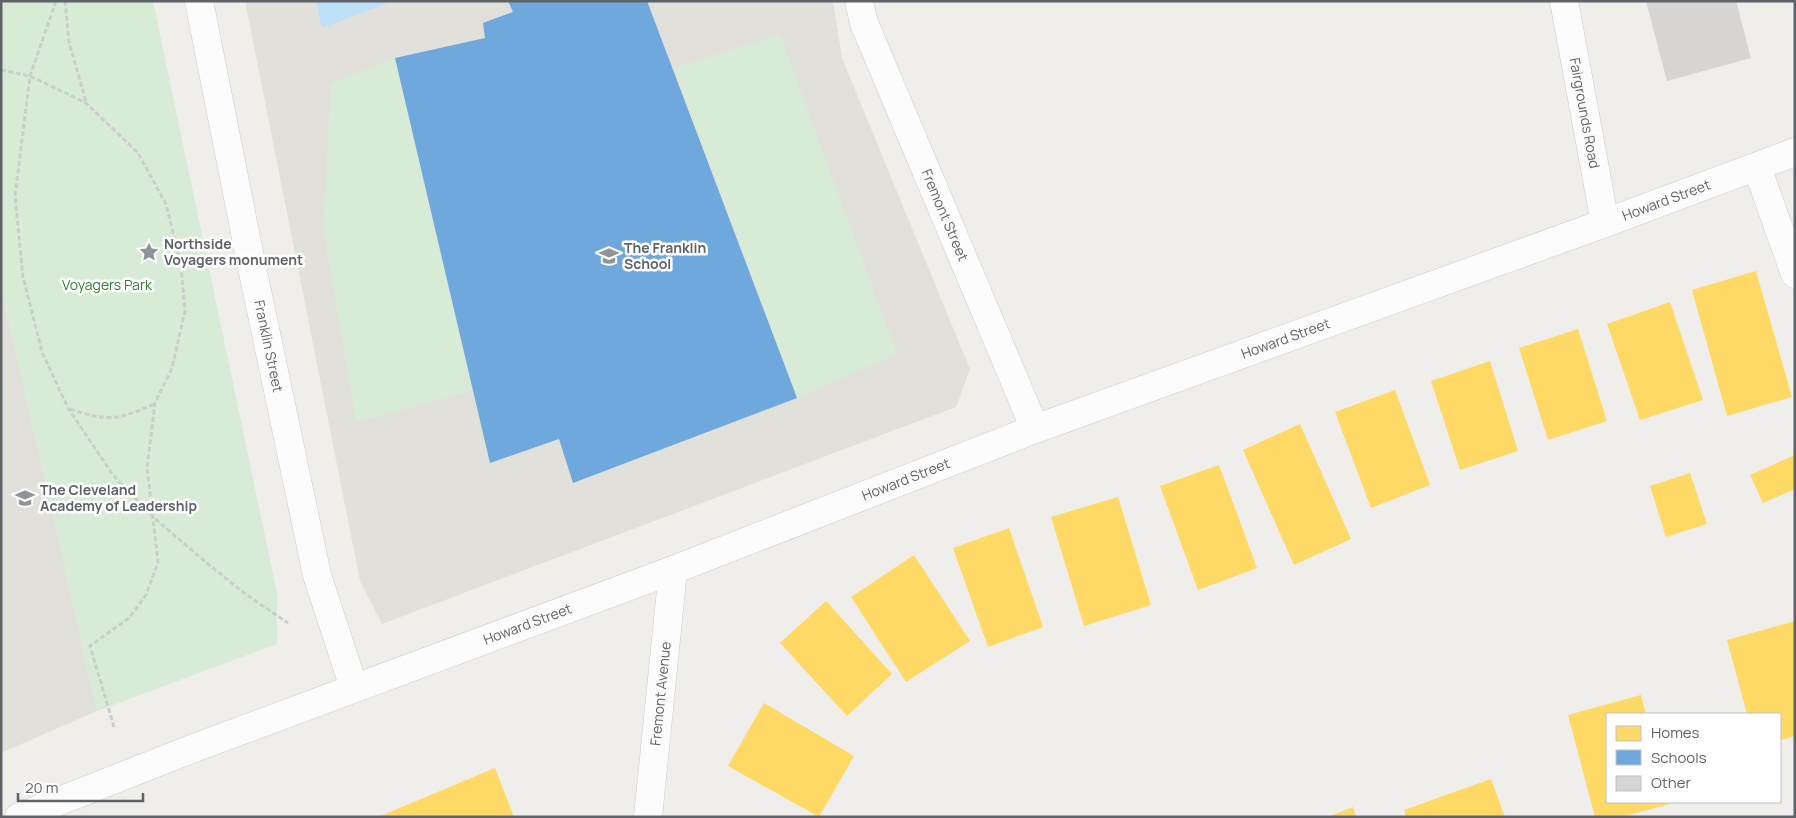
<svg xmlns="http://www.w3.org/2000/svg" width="1796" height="818" viewBox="0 0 1796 818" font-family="Manrope,sans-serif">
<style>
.education{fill:#e2e0da}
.green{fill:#d8ebd6}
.water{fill:#bfe0f9}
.homes{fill:#ffd966}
.schools{fill:#6fa8dc}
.building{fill:#d6d5d3}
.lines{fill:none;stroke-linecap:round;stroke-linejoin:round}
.minor-casing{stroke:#cbcccc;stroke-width:29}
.path{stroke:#cacfcc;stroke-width:3;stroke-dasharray:5 2.5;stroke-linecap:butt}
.minor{stroke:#fdfcfc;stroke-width:28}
.labels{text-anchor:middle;stroke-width:5;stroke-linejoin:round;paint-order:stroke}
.street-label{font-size:14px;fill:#5f6368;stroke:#fff}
.poi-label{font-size:14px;font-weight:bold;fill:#5f6368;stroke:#fff;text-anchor:start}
.park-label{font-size:14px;fill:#348238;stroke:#fff}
</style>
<rect width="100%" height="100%" fill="#efeeea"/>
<path class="education" d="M245 1H833L842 58 970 369 956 407 382 624 360 581Z
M1 286 97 711 1 753Z"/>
<path class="green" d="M1 1H153L277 593V644L97 711 1 286Z
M780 34 897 354 797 398 674 68Z
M395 58 473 391 356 422 323 228 331 83Z"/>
<path class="water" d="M316 1H393L322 28Z"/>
<path class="homes" d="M1756 271 1792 397 1727 416 1692 290Z
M1670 302 1703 400 1640 420 1607 324Z
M1578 329 1607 421 1548 440 1519 348Z
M1490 361 1518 451 1460 470 1431 381Z
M1395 390 1430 485 1371 508 1335 412Z
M1300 424 1351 539 1294 565 1243 450Z
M1795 455V489L1763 503 1750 475Z
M1219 465 1257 568 1198 590 1160 486Z
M1690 473 1707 524 1666 537 1650 486Z
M1118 497 1151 605 1084 626 1051 517Z
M1009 528 1043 627 988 647 953 548Z
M914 555 970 641 906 682 851 597Z
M826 601 892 674 847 716 780 643Z
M1795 621V736L1780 740V714H1747L1727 640Z
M1641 695 1646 714H1607V802H1669L1670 804 1621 817H1595L1568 715Z
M764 703 854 756 819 817 728 766Z
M495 768 514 817H378Z
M1491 779 1505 817H1406L1404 810Z
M1353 807 1356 817H1328Z"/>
<path class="schools" d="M508 1H647L797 398 573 483 559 439 490 463 395 58 485 38 483 23 513 12Z"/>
<path class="building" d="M1646 1H1736L1751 58 1667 81Z"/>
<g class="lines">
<defs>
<g id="minor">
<path id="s1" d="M199 1 249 253 317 575 354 688"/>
<path id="s2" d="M859 1 864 23 1035 429"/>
<path id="s3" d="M1564 1 1605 223"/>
<path d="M1757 167 1795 274"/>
<path id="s4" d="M19 817 194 748 673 570 1035 429 1605 223 1795 152"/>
<path id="s5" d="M648 817 673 570"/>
</g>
</defs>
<use href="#minor" class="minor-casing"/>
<path class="path" d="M56 1 30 76 15 196 23 277 42 352 68 408 113 475 153 517 208 564 244 593 288 623
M65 1 69 42 86 102
M1 70 30 76 86 103 138 153 166 204 181 266 185 311 172 368 155 403 147 468 158 562 146 595 129 618 90 646 114 727
M70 409C108 422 118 420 154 404"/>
<use href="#minor" class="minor"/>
</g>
<defs>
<symbol id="sight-bare" viewBox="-9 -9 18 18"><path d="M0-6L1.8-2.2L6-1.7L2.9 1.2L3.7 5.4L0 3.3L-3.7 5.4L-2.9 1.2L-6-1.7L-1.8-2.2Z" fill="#919496" stroke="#fff" stroke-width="2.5" paint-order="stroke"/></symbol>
<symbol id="school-bare" viewBox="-9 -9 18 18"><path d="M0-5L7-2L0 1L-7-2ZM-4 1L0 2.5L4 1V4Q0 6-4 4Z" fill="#919496" stroke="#fff" stroke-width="2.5" paint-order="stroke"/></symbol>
</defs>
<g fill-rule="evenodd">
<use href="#sight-bare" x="135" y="238" width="28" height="28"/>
<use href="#school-bare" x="595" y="242" width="28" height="28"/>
<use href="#school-bare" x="11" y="484" width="28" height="28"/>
</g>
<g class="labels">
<g class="street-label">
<text dy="5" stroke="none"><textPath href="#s3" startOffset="114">Fairgrounds Road</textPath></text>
<text dy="5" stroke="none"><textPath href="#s4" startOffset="1759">Howard Street</textPath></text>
<text dy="5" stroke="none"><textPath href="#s2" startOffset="231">Fremont Street</textPath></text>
<text dy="5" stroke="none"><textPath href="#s4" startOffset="1354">Howard Street</textPath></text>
<text dy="5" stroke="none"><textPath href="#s1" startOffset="352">Franklin Street</textPath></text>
<text dy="5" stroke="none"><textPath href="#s4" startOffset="949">Howard Street</textPath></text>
<text dy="5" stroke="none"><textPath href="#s4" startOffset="544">Howard Street</textPath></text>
<text dy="5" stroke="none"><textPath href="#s5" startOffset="124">Fremont Avenue</textPath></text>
</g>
<g class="poi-label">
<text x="164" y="249">Northside<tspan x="164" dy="16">Voyagers monument</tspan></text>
<text x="624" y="253">The Franklin<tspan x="624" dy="16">School</tspan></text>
<text x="40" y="495">The Cleveland<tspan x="40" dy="16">Academy of Leadership</tspan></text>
</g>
<g class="park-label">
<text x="107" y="290">Voyagers Park</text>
</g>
</g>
<rect width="1796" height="818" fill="none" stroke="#5f6368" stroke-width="5"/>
<rect x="1606" y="713" width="175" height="90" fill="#ffffff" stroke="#bfc1c3"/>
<rect x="1616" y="726" width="25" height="15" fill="#ffd966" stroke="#bfc1c3"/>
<text x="1651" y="738" font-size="15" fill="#5f6368">Homes</text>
<rect x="1616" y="750" width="25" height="15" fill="#6fa8dc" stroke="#bfc1c3"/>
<text x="1651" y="763" font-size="15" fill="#5f6368">Schools</text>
<rect x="1616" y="776" width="25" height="15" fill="#d6d5d3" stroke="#bfc1c3"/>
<text x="1651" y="788" font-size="15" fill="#5f6368">Other</text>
<path d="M18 793v8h125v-8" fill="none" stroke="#5f6368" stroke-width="2.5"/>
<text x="25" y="793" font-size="15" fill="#5f6368" stroke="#ffffff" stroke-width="4" paint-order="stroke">20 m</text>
</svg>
